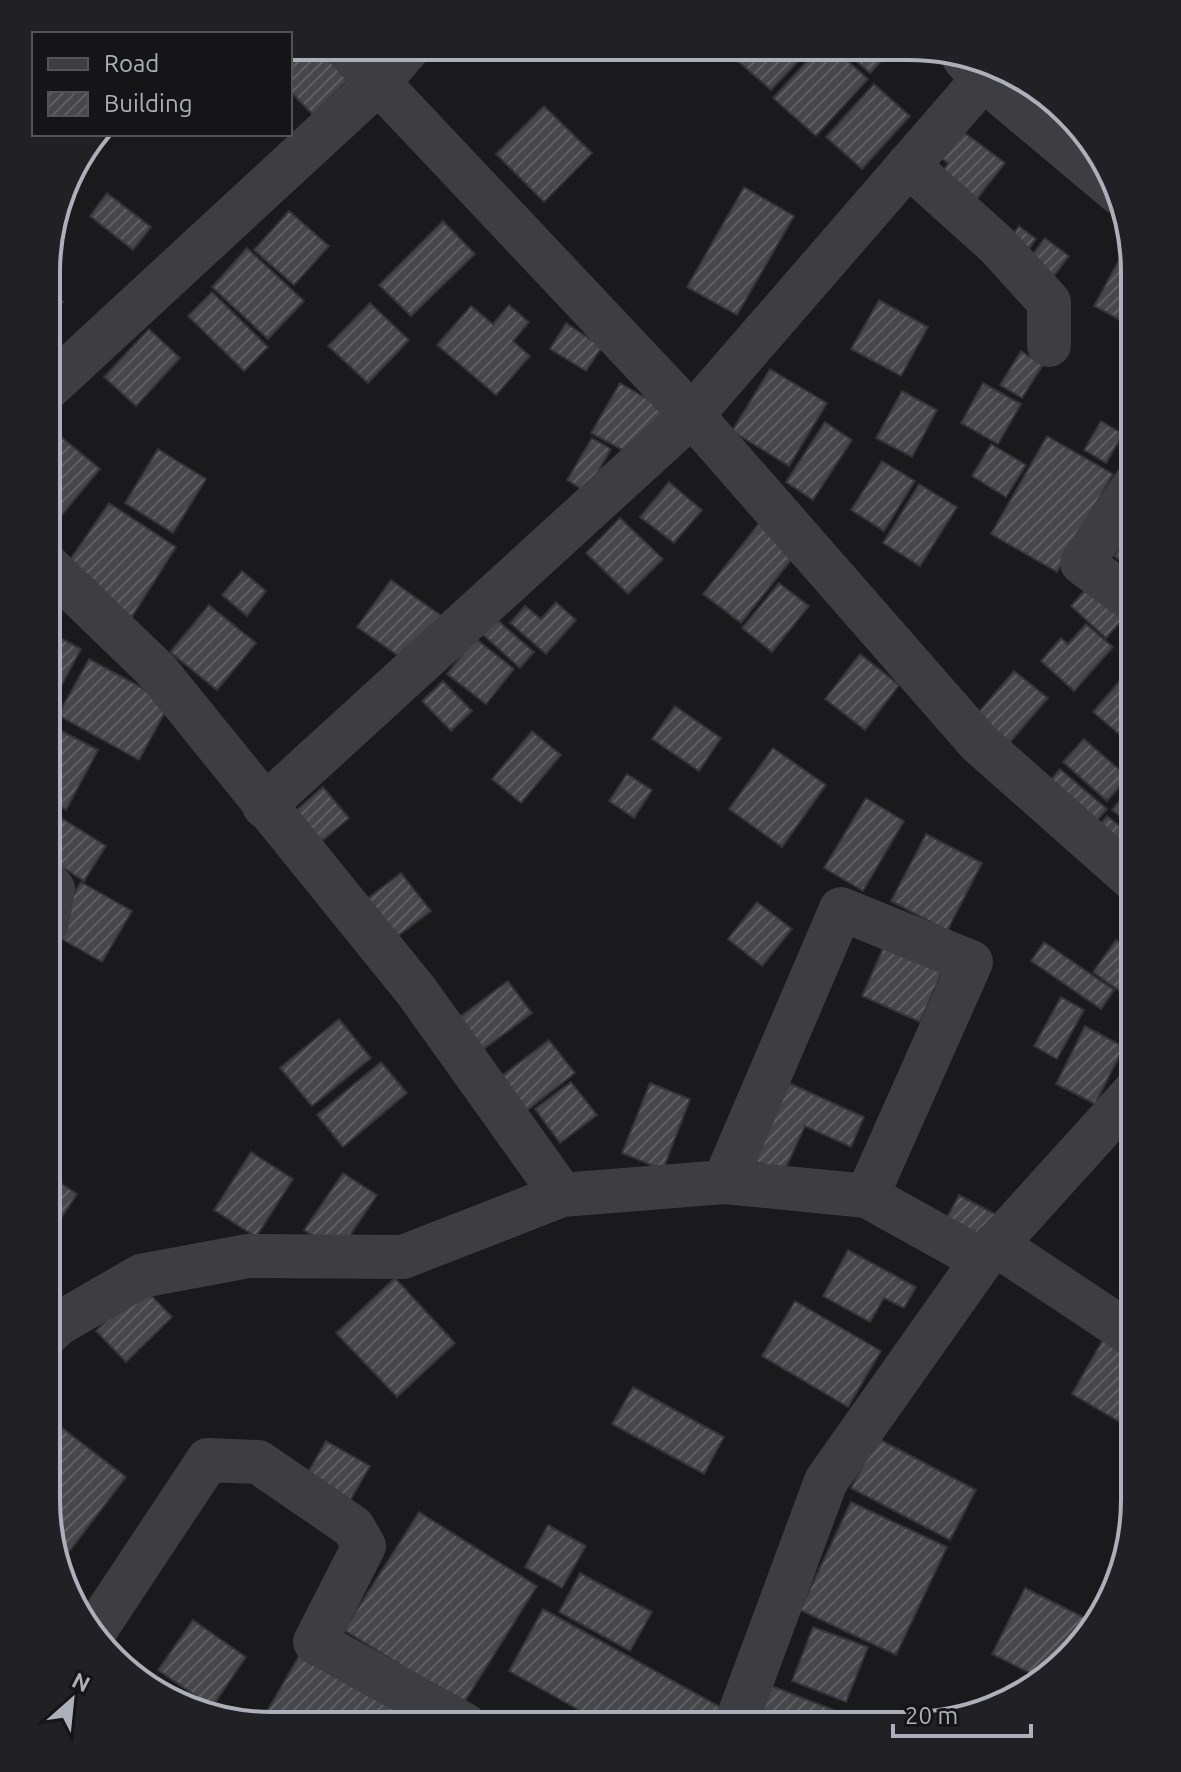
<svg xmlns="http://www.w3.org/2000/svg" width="1181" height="1772" viewBox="0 0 1181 1772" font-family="Ubuntu,sans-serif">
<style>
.building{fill:url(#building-hatch);stroke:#343437;stroke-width:2}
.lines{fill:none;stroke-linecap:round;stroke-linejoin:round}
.minor{stroke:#3d3d42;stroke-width:44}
.rim{fill:none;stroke:#adb0ba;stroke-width:4}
</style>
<defs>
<pattern id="building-hatch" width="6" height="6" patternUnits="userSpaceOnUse" patternTransform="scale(2)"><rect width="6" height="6" fill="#47474b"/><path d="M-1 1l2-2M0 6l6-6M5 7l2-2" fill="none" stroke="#5f5f63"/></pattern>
</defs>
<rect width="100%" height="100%" fill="#1a191b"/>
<path class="building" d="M290 46H324L353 75 313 115 290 91Z
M727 47 811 48 771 90 725 50Z
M819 48H833L868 79 816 136 773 98Z
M841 48H893L870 73Z
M874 84 910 116 862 169 826 137Z
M544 106 592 153 544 202 496 154Z
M961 130 1005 163 973 204 938 178 948 163 940 157Z
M744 187 794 216 737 315 687 287Z
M107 193 151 227 133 250 90 216Z
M289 211 329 246 294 285 254 250Z
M443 221 475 254 411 316 379 285Z
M1019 226 1036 239 1025 254 1008 241Z
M1045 238 1069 256 1053 277 1029 259Z
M247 248 304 301 268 339 212 287Z
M1125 249 1131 253 1135 272V328L1094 306Z
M48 285 63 302 48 315Z
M212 292 268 347 244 371 188 316Z
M879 300 928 327 901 376 851 349Z
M370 303 409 340 368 383 328 346Z
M509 305 529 322 513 341 530 356 496 395 437 345 471 306 493 324Z
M566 323 602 347 586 371 550 349Z
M149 329 180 358 136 406 104 377Z
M1021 351 1043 365 1022 398 1000 385Z
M770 369 827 403 789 466 732 431Z
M620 383 668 411 641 460 591 433Z
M983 383 1021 404 998 444 961 423Z
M902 391 937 410 912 457 876 438Z
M1101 421 1123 434 1106 463 1084 450Z
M825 422 852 440 813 500 786 482Z
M48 426 100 469 51 528 48 525Z
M1047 436 1113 474 1057 572 991 534Z
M592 438 611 449 586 492 567 480Z
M991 444 1026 465 1006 497 972 476Z
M158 449 206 479 173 533 125 503Z
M882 461 915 481 884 531 851 510Z
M669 482 702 510 674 543 640 517Z
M919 484 957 507 920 566 883 543Z
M109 503 176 547 128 623 65 567Z
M620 518 663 559 628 594 586 553Z
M761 521 799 550 741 623 703 594Z
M1135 526V570L1114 556Z
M242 571 266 591 247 616 222 595Z
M391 580 446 619 413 666 357 627Z
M779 583 809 606 772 652 742 628Z
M1088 587 1124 618 1106 638 1071 606Z
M556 602 576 620 546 654 510 623 525 606 541 619Z
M209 605 256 643 217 690 170 652Z
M495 618 534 652 520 668 481 633Z
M1086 624 1113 647 1074 691 1041 661 1061 638 1068 644Z
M47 631 81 649 51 705 47 703Z
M475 638 514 669 486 704 447 674Z
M860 654 899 685 865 730 825 699Z
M89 659 170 703 139 760 58 715Z
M1130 669 1135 673V731L1126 740 1093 712Z
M1014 671 1048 698 1005 748 971 721Z
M443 681 472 711 451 731 422 701Z
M675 706 721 738 699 771 652 739Z
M50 725 98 750 66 810 47 800Z
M532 731 561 755 521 803 492 779Z
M1084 739 1128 777 1107 801 1063 762Z
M773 748 826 785 782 847 729 809Z
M1060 769 1107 809 1085 835 1038 794Z
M627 774 652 790 634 818 609 801Z
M1135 781V827L1112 810Z
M323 787 349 818 310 851 284 821Z
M866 798 904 821 863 891 824 868Z
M47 809 106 846 84 881 47 857Z
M1107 816 1135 838V864L1089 838Z
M926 834 982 863 947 931 891 901Z
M401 873 431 911 387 944 358 906Z
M81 882 132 911 102 962 51 933Z
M757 902 792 929 762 966 728 939Z
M1116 940 1135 953V1002L1093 972Z
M1044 942 1114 990 1101 1009 1031 961Z
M885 944 943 970 920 1022 862 996Z
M508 981 532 1013 481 1051 457 1019Z
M47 995 59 1002 47 1023Z
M1061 997 1084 1010 1057 1059 1034 1046Z
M339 1019 371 1058 312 1106 280 1068Z
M1085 1026 1124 1047 1095 1104 1056 1084Z
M549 1040 575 1073 521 1115 495 1081Z
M381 1062 407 1093 343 1147 317 1115Z
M780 1079 864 1117 851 1147 805 1126 783 1174 745 1157Z
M571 1082 597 1115 560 1143 535 1109Z
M650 1083 690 1099 663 1170 622 1153Z
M251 1152 293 1179 256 1237 214 1210Z
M343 1173 377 1195 338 1253 304 1230Z
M47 1174 77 1194 46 1241Z
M959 1195 997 1215 980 1247 942 1227Z
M848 1250 916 1287 904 1308 884 1298 870 1322 823 1296Z
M395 1278 455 1343 397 1397 336 1333Z
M142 1286 172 1317 126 1362 96 1331Z
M795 1301 881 1351 848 1407 762 1356Z
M1105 1336 1135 1354V1431L1072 1394Z
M633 1387 724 1437 704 1474 612 1424Z
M57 1424 126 1477 59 1565 46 1500V1437Z
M877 1438 976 1490 950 1540 851 1488Z
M326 1441 370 1466 347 1506 303 1481Z
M851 1502 947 1547 896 1655 800 1610Z
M419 1512 537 1586 463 1704 344 1630Z
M548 1525 586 1546 562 1588 525 1567Z
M580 1573 652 1612 630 1651 559 1612Z
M1025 1588 1097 1624 1036 1676 992 1654Z
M543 1609 726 1710 717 1725H606L509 1671Z
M193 1620 246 1657 212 1707 158 1670Z
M813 1627 868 1647 846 1702 792 1681Z
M300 1654 416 1721 415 1725 284 1724 266 1713Z
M146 1672 174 1695 138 1681Z
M769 1685 842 1713 837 1726H753Z"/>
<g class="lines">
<path class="minor" d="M344 46 692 415 991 70
M964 58 982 78 1119 193
M908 165 997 245 1049 302V345
M48 388 378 83 410 46
M47 565 158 672 417 992 562 1195 724 1182 867 1196 982 1260
M1135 602 1082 563 1135 484
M264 806 692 415 979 743 1135 881
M47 923 53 889 47 882
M724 1182 841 909 971 962 867 1196
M995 1244 1135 1337
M46 1335 58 1324 141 1276 248 1256 403 1257 562 1195
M96 1629 208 1460 258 1462 353 1527 364 1546 315 1642 465 1725
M735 1726 826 1481 982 1260 1135 1091"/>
</g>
<path d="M0 0H1181V1772H0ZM272 60H909A212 212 0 0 1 1121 272V1500A212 212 0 0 1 909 1712H272A212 212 0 0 1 60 1500V272A212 212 0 0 1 272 60Z" fill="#212024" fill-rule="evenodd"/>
<path class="rim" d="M272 60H909A212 212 0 0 1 1121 272V1500A212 212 0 0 1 909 1712H272A212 212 0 0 1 60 1500V272A212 212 0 0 1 272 60Z"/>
<rect x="32" y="32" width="260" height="104" fill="#151417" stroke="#525258" stroke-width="2"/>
<rect x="48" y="58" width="40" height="12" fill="#3d3d42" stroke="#525258" stroke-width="2"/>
<text x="104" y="72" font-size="24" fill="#adb0ba">Road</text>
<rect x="48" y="92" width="40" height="24" fill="url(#building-hatch)" stroke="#525258" stroke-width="2"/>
<text x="104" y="112" font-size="24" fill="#adb0ba">Building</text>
<g transform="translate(72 1700) rotate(27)" stroke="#151417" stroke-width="6" paint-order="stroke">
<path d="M0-6L14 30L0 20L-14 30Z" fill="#adb0ba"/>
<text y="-12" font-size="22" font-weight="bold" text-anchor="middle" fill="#adb0ba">N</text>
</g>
<path d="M893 1724v12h138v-12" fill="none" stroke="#adb0ba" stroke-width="4"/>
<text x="905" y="1724" font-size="24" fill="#adb0ba" stroke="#151417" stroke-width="6" paint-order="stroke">20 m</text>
</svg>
